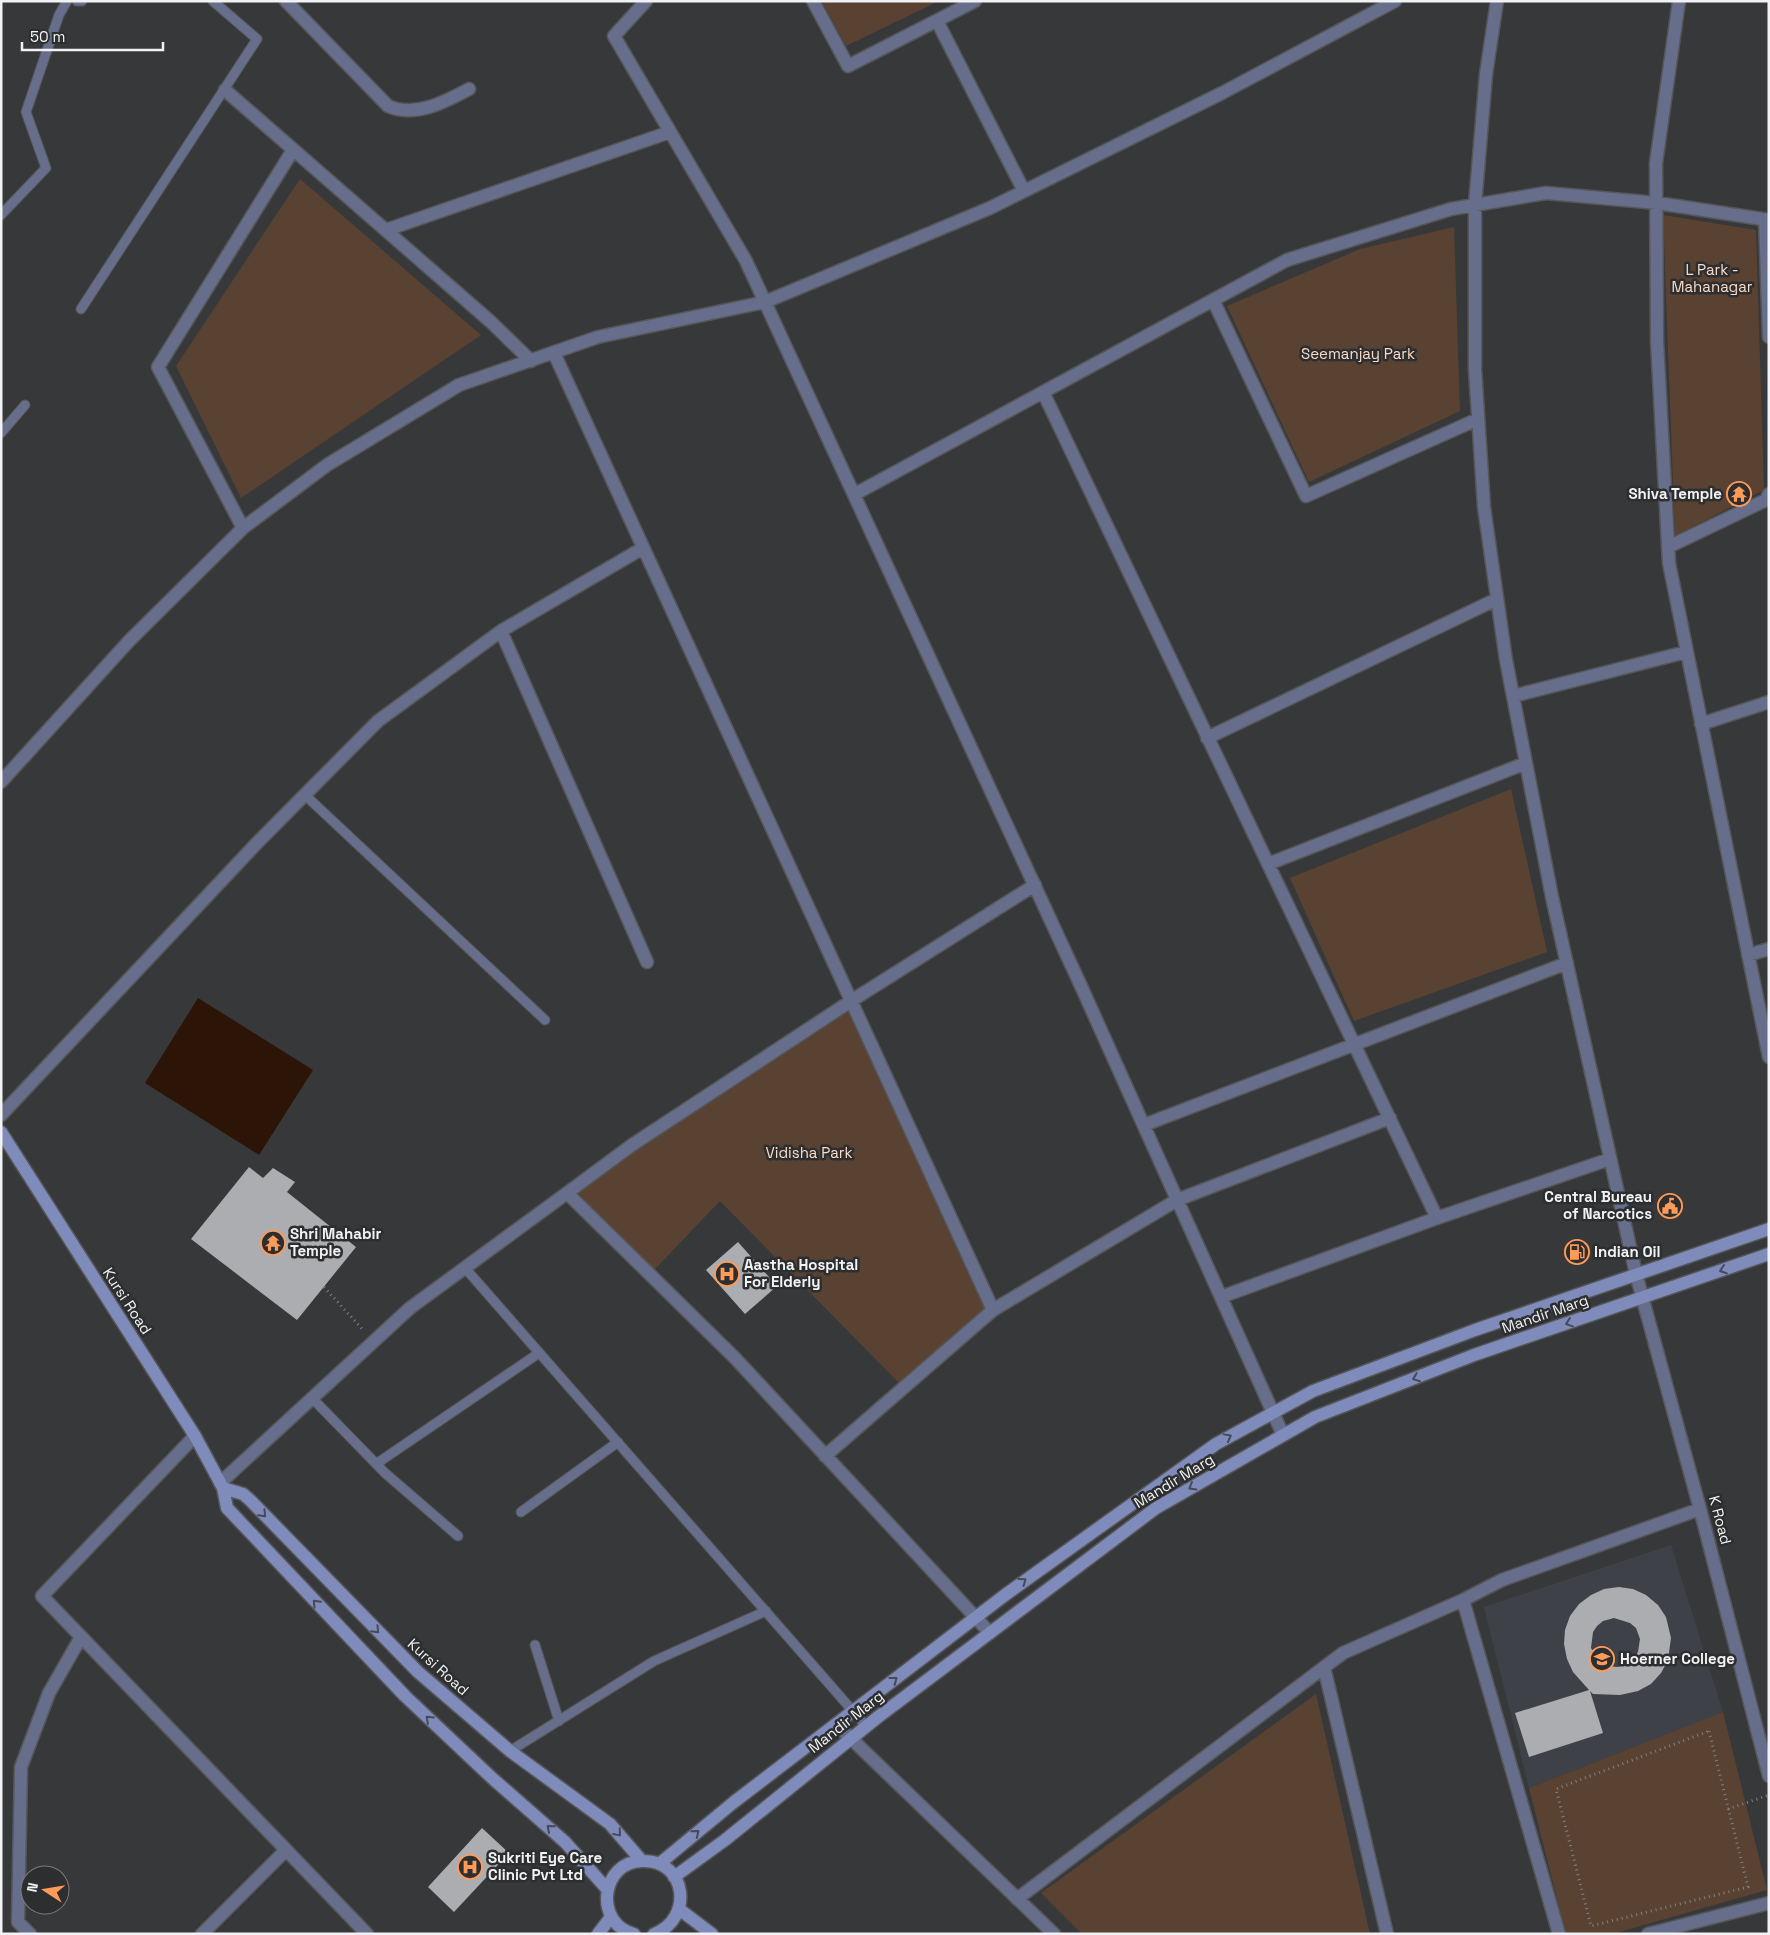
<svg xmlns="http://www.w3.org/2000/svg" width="1770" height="1935" viewBox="0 0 1770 1935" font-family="'Space Grotesk',sans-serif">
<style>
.built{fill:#3f4149}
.green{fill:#5a4233}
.water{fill:#2c1506}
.building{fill:#acadb0;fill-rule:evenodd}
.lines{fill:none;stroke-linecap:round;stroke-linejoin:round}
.lane-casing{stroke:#555658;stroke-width:11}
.street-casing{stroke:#555658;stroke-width:15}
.secondary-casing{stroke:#555658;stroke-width:15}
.path{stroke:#7f8082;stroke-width:3;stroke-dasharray:1 4;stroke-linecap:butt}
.lane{stroke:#666e8b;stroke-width:9}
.street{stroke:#666e8b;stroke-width:12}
.secondary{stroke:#7f8bba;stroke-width:12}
.oneway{stroke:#464a59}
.labels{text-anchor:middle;stroke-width:5;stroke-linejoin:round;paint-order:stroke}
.park-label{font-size:15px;fill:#fadac6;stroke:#2d2e30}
.poi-label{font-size:15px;font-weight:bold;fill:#f2f2f4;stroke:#2d2e30;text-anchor:start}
.street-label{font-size:15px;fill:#f2f2f4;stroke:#2d2e30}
</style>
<rect width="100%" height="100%" fill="#37383a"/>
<path class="built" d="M1671 1545 1723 1712 1529 1788 1484 1607Z"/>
<path class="green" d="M822 1H939L846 46Z
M300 179 481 335 241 498 176 366Z
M1663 215 1756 230 1764 490 1675 536Z
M1454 227 1460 411 1309 482 1227 306 1360 249Z
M1511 789 1547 952 1354 1021 1290 878Z
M849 1009 986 1310 899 1383 720 1201 654 1270 577 1194 648 1142Z
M1316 1694 1370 1934H1082L1041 1893Z
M1723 1712 1767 1890 1612 1934H1566L1529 1788Z"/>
<path class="water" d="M198 998 313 1070 259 1155 145 1083Z"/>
<path class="building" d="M1743 482 1751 497 1732 506 1727 490Z
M249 1167 263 1178 273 1168 295 1182 287 1192 356 1247 297 1320 191 1239Z
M738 1242 777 1286 745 1314 706 1270Z
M1619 1587 1633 1589 1646 1595 1658 1605 1666 1617 1671 1638 1668 1660 1661 1673 1651 1684 1638 1691 1620 1695 1593 1694 1590 1691 1603 1733 1529 1757 1515 1713 1589 1690 1573 1672 1567 1659 1564 1644 1565 1630 1570 1616 1579 1604 1591 1595 1604 1589ZM1614 1618 1630 1623 1636 1628 1640 1639 1638 1652 1634 1658 1627 1664 1618 1667 1606 1666 1599 1662 1591 1648 1593 1632 1597 1626 1603 1621Z
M482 1828 509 1853 454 1912 428 1887Z"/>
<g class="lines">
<defs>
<path id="lane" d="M77 1H82
M1 215 46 168 26 112 59 15 67 1
M81 309 257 39 213 1
M1 433 25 405
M305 795 545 1020
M465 1268 866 1726
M311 1397 385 1473 458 1536
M376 1464 539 1353
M521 1512 618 1442
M535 1645 559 1721
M510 1751 654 1661 766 1611"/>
<path id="street" d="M286 1 388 106C415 118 445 102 469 89
M646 1 614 36 746 261 1081 986 1283 1435
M813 1 848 66 975 1
M1497 1 1486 74 1475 205V369L1484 507 1506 660 1552 897 1636 1274 1700 1509 1769 1776
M1679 1 1656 163 1657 341 1669 563 1769 1057
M937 21 1024 191
M225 90 491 322 531 361
M1765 220 1769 337
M386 230 670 132
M1213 300 1306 496 1478 419
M554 353 993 1310
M1043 392 1437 1218
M855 494 1287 260 1451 209 1546 193 1657 203 1769 220
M243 528 158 367 293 150
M1668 547 1766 500 1769 494
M501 631 647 962
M1513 696 1686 652
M1701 724 1769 702
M1207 738 1497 599
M1 782 129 641 243 528 327 465 459 385 598 337 765 302 990 208 1222 93 1395 1
M1268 864 1526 763
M1748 955 1769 949
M1 1115 256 844 378 721 501 631 643 548
M1144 1125 1567 963
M567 1193 735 1358 990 1633
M1221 1297 1437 1218 1610 1159
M195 1436 42 1596 367 1934
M825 1456 993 1310 1177 1200 1390 1118
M220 1483 410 1308 567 1193 632 1145 851 1001 1035 885
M1463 1600 1559 1934
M1324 1667 1387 1934
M836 1724 1054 1934
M1017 1899 1343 1653 1463 1600 1502 1580 1700 1509
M30 1934 18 1922 21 1767 49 1693 81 1637
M202 1934 286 1850
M1648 1934 1769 1903"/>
<path id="secondary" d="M1 1132 195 1436 223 1488 227 1508 405 1696 492 1778 565 1842 607 1889
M223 1488 243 1494 250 1500 418 1672 510 1751 610 1824 641 1860
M659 1864 734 1802 1005 1595 1216 1444 1313 1391 1475 1330 1769 1229
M674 1877 725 1840 878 1717 1156 1508 1315 1417 1474 1355 1769 1254
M679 1909 712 1934
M598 1934 611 1917
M634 1934C593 1923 601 1861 643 1861 687 1860 694 1919 654 1934"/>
</defs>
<use href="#lane" class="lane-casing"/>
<use href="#street" class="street-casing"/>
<use href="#secondary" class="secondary-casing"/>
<path class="path" d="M324 1287 364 1331
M1709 1731 1748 1887 1591 1926 1556 1789Z
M1728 1809 1769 1795"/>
<use href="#lane" class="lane"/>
<use href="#street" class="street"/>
<use href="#secondary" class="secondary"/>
</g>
<defs><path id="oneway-chevron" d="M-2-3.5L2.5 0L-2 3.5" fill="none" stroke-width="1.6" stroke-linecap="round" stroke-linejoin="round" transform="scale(1.25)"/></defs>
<g class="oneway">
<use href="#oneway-chevron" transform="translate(1723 1270) rotate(161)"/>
<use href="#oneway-chevron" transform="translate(1569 1323) rotate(161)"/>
<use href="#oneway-chevron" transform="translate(1416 1378) rotate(159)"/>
<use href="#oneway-chevron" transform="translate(1228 1437) rotate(-29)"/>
<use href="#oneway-chevron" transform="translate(1192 1487) rotate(150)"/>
<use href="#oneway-chevron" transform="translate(263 1514) rotate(46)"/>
<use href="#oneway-chevron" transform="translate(1023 1581) rotate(-36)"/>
<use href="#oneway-chevron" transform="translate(316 1603) rotate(-133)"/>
<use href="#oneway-chevron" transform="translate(376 1630) rotate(46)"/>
<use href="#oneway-chevron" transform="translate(894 1680) rotate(-37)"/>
<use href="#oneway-chevron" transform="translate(429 1719) rotate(-137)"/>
<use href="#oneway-chevron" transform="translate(550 1828) rotate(-139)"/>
<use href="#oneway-chevron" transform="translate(618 1833) rotate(49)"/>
<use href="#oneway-chevron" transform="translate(696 1833) rotate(-39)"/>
</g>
<defs>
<symbol id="temple-ring" viewBox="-11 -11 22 22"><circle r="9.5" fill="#2d2e30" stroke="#fe9b59" stroke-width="1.5"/><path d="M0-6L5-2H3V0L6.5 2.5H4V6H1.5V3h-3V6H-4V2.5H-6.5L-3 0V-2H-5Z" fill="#fe9b59"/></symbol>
<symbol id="civic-ring" viewBox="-11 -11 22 22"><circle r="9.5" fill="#2d2e30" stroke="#fe9b59" stroke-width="1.5"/><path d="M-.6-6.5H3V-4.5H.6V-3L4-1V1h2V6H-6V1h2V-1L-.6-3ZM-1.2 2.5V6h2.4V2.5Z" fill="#fe9b59"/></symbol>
<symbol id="fuel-ring" viewBox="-11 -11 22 22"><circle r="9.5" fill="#2d2e30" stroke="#fe9b59" stroke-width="1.5"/><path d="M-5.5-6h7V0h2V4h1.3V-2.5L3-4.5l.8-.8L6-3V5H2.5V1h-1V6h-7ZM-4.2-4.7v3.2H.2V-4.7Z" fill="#fe9b59"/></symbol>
<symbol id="hospital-ring" viewBox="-11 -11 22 22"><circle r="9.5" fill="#2d2e30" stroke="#fe9b59" stroke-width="1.5"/><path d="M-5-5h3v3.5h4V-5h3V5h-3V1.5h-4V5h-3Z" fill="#fe9b59"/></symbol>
<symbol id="university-ring" viewBox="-11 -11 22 22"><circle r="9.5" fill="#2d2e30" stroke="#fe9b59" stroke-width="1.5"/><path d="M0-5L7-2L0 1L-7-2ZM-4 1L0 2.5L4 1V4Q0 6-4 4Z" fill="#fe9b59"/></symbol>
</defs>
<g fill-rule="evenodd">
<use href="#temple-ring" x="1725" y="480" width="28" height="28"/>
<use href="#civic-ring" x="1656" y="1192" width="28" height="28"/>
<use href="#temple-ring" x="259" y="1229" width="28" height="28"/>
<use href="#fuel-ring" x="1563" y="1238" width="28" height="28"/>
<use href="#hospital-ring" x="713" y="1260" width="28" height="28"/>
<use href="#university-ring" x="1588" y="1645" width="28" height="28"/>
<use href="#hospital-ring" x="456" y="1853" width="28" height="28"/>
</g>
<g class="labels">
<g class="park-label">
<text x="1712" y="275">L Park -<tspan x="1712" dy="17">Mahanagar</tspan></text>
<text x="1358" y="359">Seemanjay Park</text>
<text x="809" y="1158">Vidisha Park</text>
</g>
<g class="poi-label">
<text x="1722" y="499" text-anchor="end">Shiva Temple</text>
<text x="1652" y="1202" text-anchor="end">Central Bureau<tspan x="1652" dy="17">of Narcotics</tspan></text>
<text x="290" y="1239">Shri Mahabir<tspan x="290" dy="17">Temple</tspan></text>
<text x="1594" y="1257">Indian Oil</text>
<text x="744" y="1270">Aastha Hospital<tspan x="744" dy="17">For Elderly</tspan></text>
<text x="1620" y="1664">Hoerner College</text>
<text x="488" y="1863">Sukriti Eye Care<tspan x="488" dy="17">Clinic Pvt Ltd</tspan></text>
</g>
<g class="street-label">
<text transform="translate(127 1301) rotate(57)" y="5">Kursi Road</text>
<text transform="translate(1545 1314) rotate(-19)" y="5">Mandir Marg</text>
<text transform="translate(1174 1481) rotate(-31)" y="5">Mandir Marg</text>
<text transform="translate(1720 1520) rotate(75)" y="5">K Road</text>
<text transform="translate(438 1667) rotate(42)" y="5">Kursi Road</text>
<text transform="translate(846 1722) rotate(-38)" y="5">Mandir Marg</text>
</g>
</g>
<rect width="1770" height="1935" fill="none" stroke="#f2f2f4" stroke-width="5"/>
<g transform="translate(45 1890) rotate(282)"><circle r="24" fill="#2d2e30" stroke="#7c7c7e"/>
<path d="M0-4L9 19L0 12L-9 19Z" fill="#fe9b59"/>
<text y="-8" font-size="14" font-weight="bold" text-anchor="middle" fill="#f2f2f4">N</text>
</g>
<path d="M22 42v8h141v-8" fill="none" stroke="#f2f2f4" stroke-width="2.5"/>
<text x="30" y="42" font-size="15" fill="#f2f2f4" stroke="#2d2e30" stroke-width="4" paint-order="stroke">50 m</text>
</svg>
